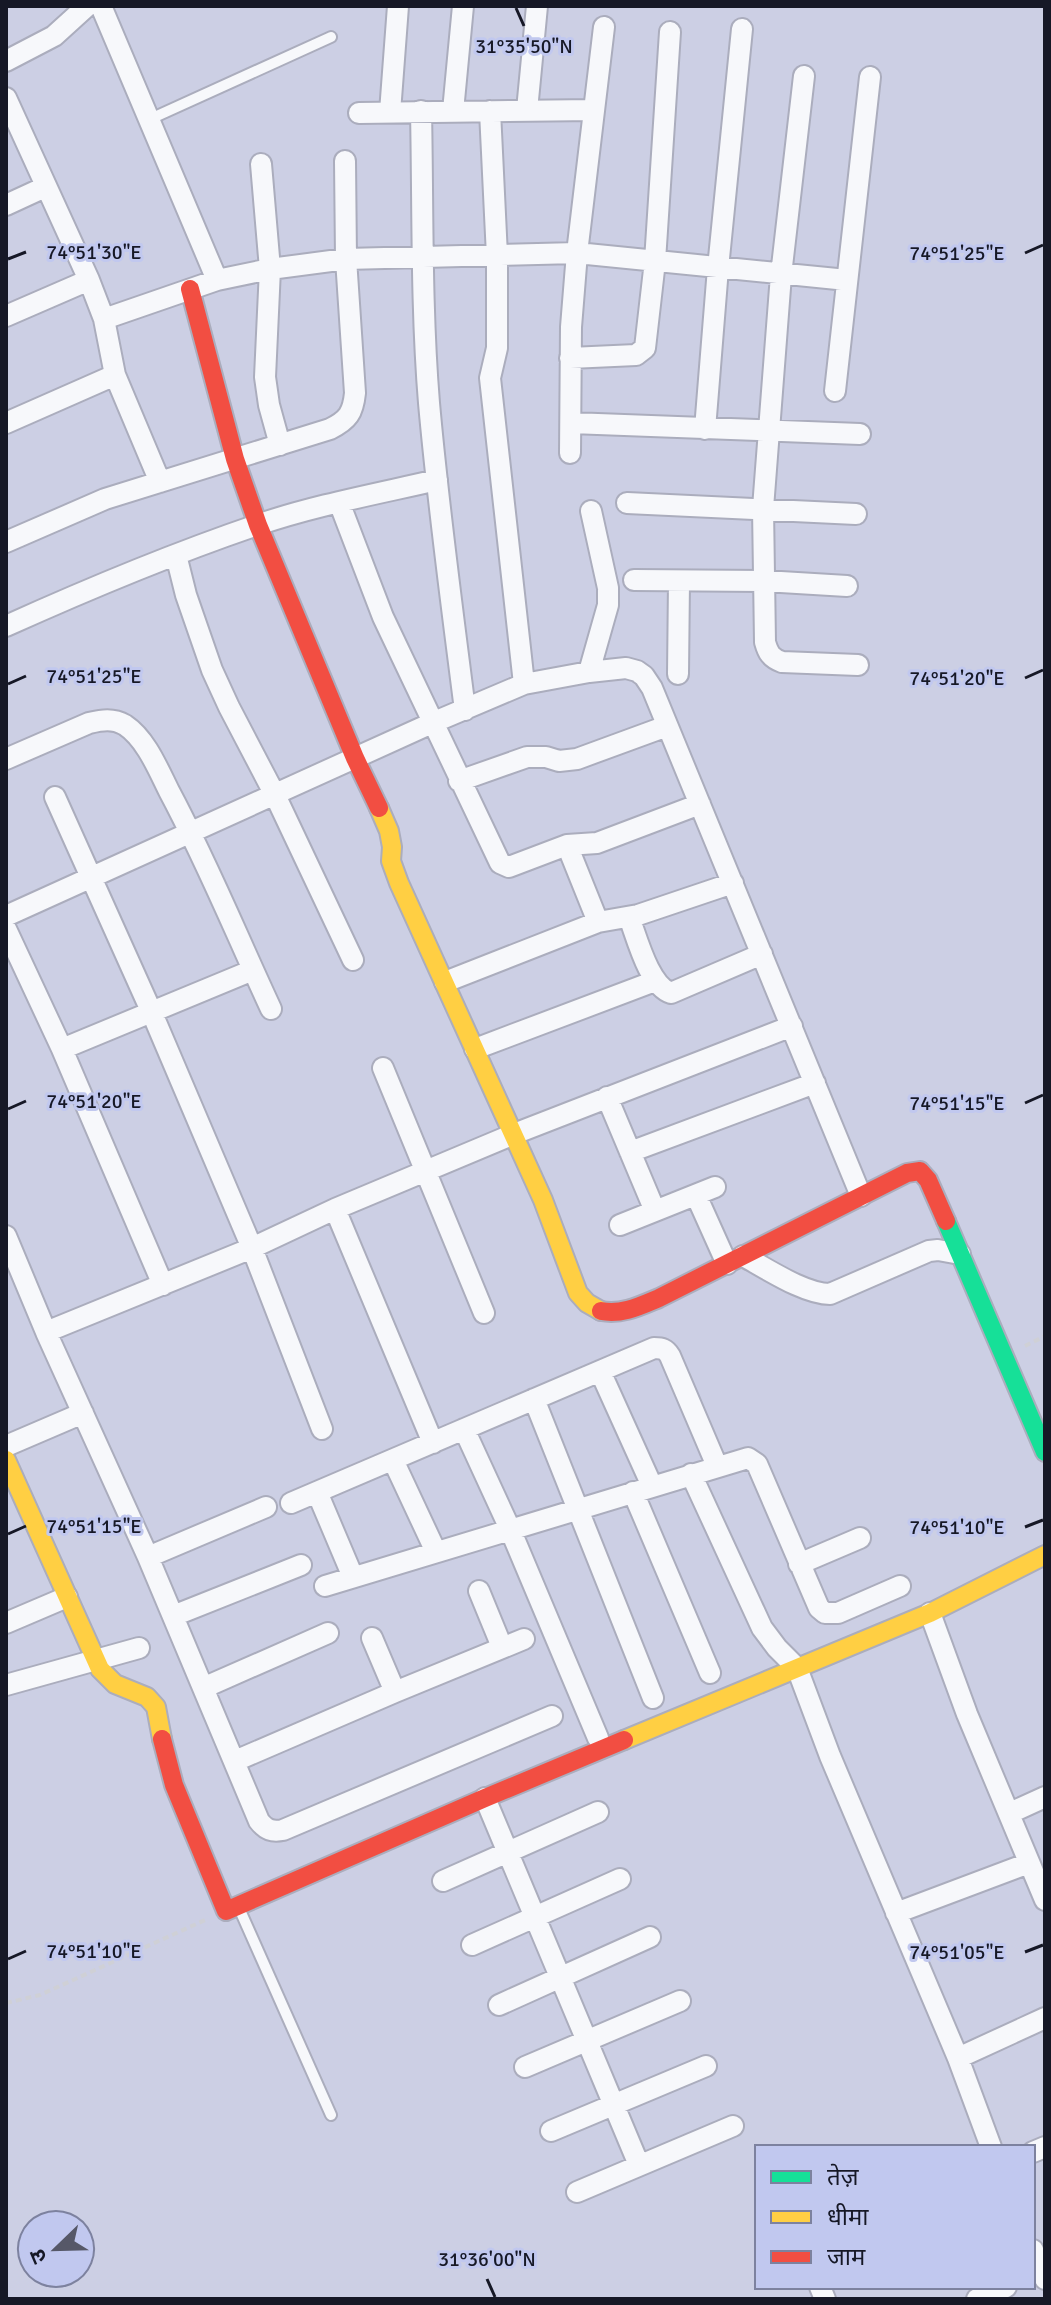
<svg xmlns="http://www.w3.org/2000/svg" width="1051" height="2305" viewBox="0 0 1051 2305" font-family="Signika,'Noto Sans Devanagari',sans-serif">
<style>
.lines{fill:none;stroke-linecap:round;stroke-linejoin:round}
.lane-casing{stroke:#abadbd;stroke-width:14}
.street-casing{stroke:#abadbd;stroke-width:24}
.fast-casing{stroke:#abadbd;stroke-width:22}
.slow-casing{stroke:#abadbd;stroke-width:22}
.jam-casing{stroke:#abadbd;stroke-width:22}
.path{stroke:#cfd0d6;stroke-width:4;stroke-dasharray:6 4;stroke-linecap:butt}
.lane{stroke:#f7f8fb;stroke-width:10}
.street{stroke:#f7f8fb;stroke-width:20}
.fast{stroke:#16e098;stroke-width:18}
.slow{stroke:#ffcf43;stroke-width:18}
.jam{stroke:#f24e42;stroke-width:18}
.ticks{fill:none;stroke:#161826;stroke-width:3}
.ticks-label{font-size:20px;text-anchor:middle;fill:#161826;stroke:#c1c8ef;stroke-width:6;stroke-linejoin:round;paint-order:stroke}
</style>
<rect width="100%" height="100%" fill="#cccfe4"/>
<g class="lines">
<defs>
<path id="lane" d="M148 120 331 37
M239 1908 331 2115"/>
<path id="street" d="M101 6 217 280
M6 61 54 36 87 6
M804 76 781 275 763 508 765 642C768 653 771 658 782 662L858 665
M6 98 89 280 104 319 115 375 160 482
M527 110 537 6
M421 111C423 208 421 306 429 403 438 505 452 607 465 710
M453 111 463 6
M490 111 497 256V348L490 378 524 684
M390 112 398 6
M359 113 594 110
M261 164 270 269 265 377 269 405 280 445
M6 205 45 187
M6 316 89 280
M104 319 217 280 270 269 346 259 577 253 847 280
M570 358 636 355 645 348 655 261 670 32
M835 391 870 77
M6 423 115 375
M571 423 860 434
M705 429 718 268 742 29
M570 453 571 327 577 253 604 27
M339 502 383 617 500 863 509 867 567 845 597 843 700 804
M627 503 856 514
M6 542 105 499 330 429C348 420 353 413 355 393L346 259 345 161
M176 555 186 595 212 670 229 707 275 795 353 960
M634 580 764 581 847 586
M6 626C88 589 172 554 257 525 316 505 376 494 437 480
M589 672 608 605V588L591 511
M678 674 679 581
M6 759 89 723C102 720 113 718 125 725 146 739 158 769 169 791 207 862 237 936 271 1009
M459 781 527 757H546L559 761 577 759 667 726
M55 797 152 1013 252 1248 322 1429
M567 845 598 922
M6 916 432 723 524 684 589 672 626 668 637 671 644 676 652 688 861 1196
M629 917C637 938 649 986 671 993L762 954
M6 929 62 1049 163 1285
M445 982 598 922 638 915 733 883
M62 1049 253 970
M475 1049 655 981
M383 1068 484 1313
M607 1097 655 1211
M630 1152 815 1083
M696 1195 727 1264
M335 1209 433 1443
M620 1225 715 1187
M6 1236 46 1332 148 1557 259 1821C266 1830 272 1832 283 1830L552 1716
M743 1256C766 1268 804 1294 830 1294L929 1251 938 1250 960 1254
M46 1332 252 1248 335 1209 514 1134 792 1026
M600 1371 652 1486
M534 1399 653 1698
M464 1429 510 1529 598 1738
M6 1446 83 1413
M393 1460 436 1552
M691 1474 762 1628 777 1648 797 1668 830 1756 958 2058 991 2147
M317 1492 353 1577
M633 1492 710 1673
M291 1503 654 1348C662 1348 666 1349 670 1356L717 1466
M148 1557 266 1507
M799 1564 860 1538
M325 1586 748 1458 757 1464 819 1608 825 1613H838L900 1586
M479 1591 502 1647
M930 1613 967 1714 1045 1900
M173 1616 301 1565
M6 1623 67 1597
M372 1638 395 1692
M6 1685 139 1648
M203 1688 328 1633
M235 1761 395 1692 524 1639
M485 1798 639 2165
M1010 1813 1045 1797
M443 1881 598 1812
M896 1913 1029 1863
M472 1945 620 1879
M499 2005 650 1937
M958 2058 1045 2018
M525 2067 680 2001
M551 2131 706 2066
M1033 2152 1045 2147
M577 2192 733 2126
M1033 2250 1045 2279
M820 2287 825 2299
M977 2299 1006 2287"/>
<path id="fast" d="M946 1221 1045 1452"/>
<path id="slow" d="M379 808 389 831 392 847 391 861 399 883 543 1200 578 1293 587 1303 601 1311
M6 1460 100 1669 115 1684 147 1697 156 1707 162 1739
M624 1740 930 1613 1045 1555"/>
<path id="jam" d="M190 289 235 459 258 525 355 758 379 808
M601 1311C622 1315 640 1306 659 1298L907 1173 920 1171 928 1180 946 1221
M162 1739 174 1785 226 1911 485 1798 624 1740"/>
</defs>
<use href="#lane" class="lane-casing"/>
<use href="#street" class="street-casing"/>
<use href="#fast" class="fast-casing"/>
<use href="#slow" class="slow-casing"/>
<use href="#jam" class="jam-casing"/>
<path class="path" d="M1025 1346 1045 1336
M6 2003 40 1995 205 1920"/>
<use href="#lane" class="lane"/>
<use href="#street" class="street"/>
<use href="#fast" class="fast"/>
<use href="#slow" class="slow"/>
<use href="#jam" class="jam"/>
</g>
<path class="ticks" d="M516 8 524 26M1025 253 1043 245M8 259 26 252M1025 678 1043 670M8 684 26 676M1025 1103 1043 1095M8 1109 26 1101M1025 1527 1043 1520M8 1534 26 1526M1025 1952 1043 1945M8 1959 26 1951M487 2279 495 2297"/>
<g class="ticks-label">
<text x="524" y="53">31°35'50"N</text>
<text x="94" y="259">74°51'30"E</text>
<text x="957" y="260">74°51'25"E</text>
<text x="94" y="683">74°51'25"E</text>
<text x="957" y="685">74°51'20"E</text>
<text x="94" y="1108">74°51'20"E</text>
<text x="957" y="1110">74°51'15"E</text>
<text x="94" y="1533">74°51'15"E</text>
<text x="957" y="1534">74°51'10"E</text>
<text x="94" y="1958">74°51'10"E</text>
<text x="957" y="1959">74°51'05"E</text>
<text x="487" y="2266">31°36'00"N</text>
</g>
<rect width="1051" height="2305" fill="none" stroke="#161826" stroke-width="16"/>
<rect x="755" y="2145" width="280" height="144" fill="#c1c8ef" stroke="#7d829f" stroke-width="2"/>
<rect x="771" y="2171" width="40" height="12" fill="#16e098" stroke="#7d829f" stroke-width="2"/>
<text x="827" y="2185" font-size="24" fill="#161826">तेज़</text>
<rect x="771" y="2211" width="40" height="12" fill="#ffcf43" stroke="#7d829f" stroke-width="2"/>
<text x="827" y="2225" font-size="24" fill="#161826">धीमा</text>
<rect x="771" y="2251" width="40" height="12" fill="#f24e42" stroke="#7d829f" stroke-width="2"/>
<text x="827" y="2265" font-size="24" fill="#161826">जाम</text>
<g transform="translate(56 2249) rotate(247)"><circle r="38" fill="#c1c8ef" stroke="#7d829f" stroke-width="2"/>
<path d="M0-6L14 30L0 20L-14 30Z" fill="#565868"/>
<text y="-12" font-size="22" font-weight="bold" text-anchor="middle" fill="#161826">उ</text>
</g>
</svg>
